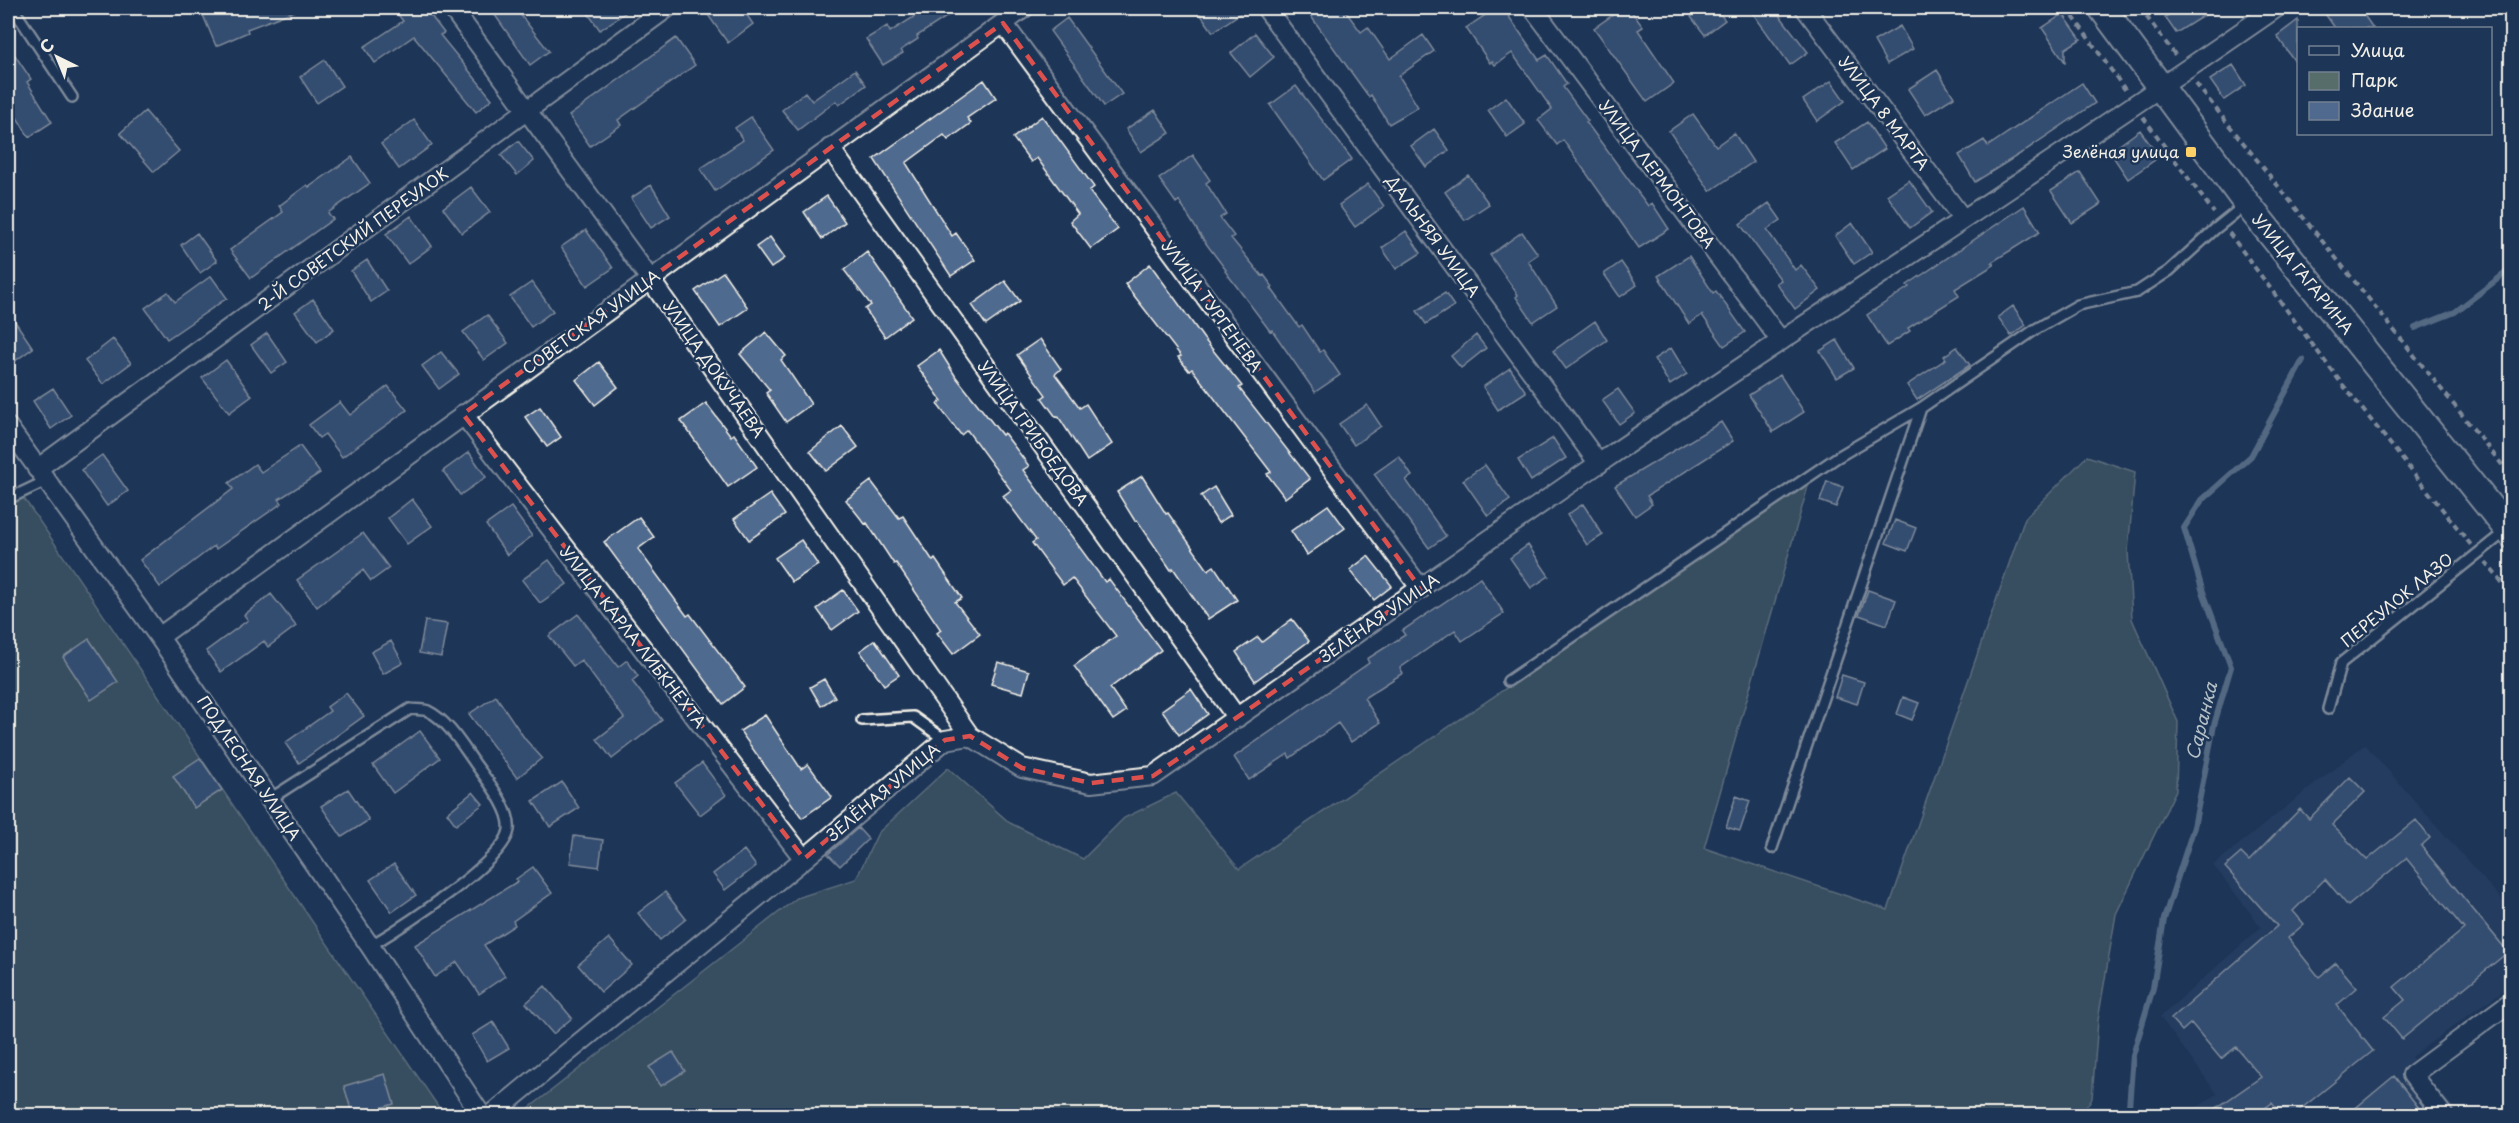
<svg xmlns="http://www.w3.org/2000/svg" width="2519" height="1123" viewBox="0 0 2519 1123" font-family="'Playpen Sans',sans-serif">
<style>
.built{fill:#2c4568}
.green{fill:#576d69;stroke:#a6afa8;stroke-width:1.5}
.lines{fill:none;stroke-linecap:round;stroke-linejoin:round}
.stream{stroke:#96a8b6;stroke-width:6}
.building{fill:#506a8f;stroke:#f4f1e8;stroke-width:1.5}
.service-casing{stroke:#f4f1e8;stroke-width:14}
.minor-casing{stroke:#f4f1e8;stroke-width:22}
.secondary-casing{stroke:#f4f1e8;stroke-width:30}
.path{stroke:#f4f1e8;stroke-width:4;stroke-dasharray:6 4.5;stroke-linecap:butt}
.service{stroke:#1d3557;stroke-width:9}
.minor{stroke:#1d3557;stroke-width:18}
.secondary{stroke:#1d3557;stroke-width:26}
.marked{fill:none;stroke:#dc504e;stroke-width:4.5;stroke-dasharray:12 8;stroke-linejoin:round}
.poi-dot{fill:#ffd166;stroke:#1d3557;stroke-width:2}
.labels{text-anchor:middle;stroke-width:5;stroke-linejoin:round;paint-order:stroke}
.street-label{font-size:16px;fill:#f4f1e8;stroke:#1d3557}
.poi-label{font-size:16px;fill:#f4f1e8;stroke:#1d3557;text-anchor:end}
.water-label{font-size:18px;font-style:italic;fill:#b5c1c7;stroke:#1d3557}
</style>
<rect width="100%" height="100%" fill="#1d3557"/>
<filter id="ink" filterUnits="userSpaceOnUse"><feTurbulence type="fractalNoise" baseFrequency=".0167" numOctaves="2"/><feDisplacementMap in="SourceGraphic" scale="12" xChannelSelector="R" yChannelSelector="G"/><feConvolveMatrix kernelMatrix="1 2 1 2 8 2 1 2 1" color-interpolation-filters="sRGB"/></filter>
<g filter="url(#ink)">
<path class="built" d="M2365 744 2511 910V985L2411 1057 2460 1115H2185L2217 1094 2160 1017 2261 927 2213 865Z"/>
<path class="green" d="M2087 456 2135 472 2128 551 2132 619 2178 722 2176 790 2116 914 2098 1020 2092 1098 2081 1115 519 1116 797 898 856 879 878 833 948 768 1010 823 1083 859 1124 818 1176 793 1239 869 1809 483 1704 848 1888 910 2025 518Z
M8 475 444 1115H8Z"/>
<g class="lines">
<path class="stream" d="M2415 328 2455 312 2512 268
M2109 1116 2129 1107 2133 1055 2153 988 2164 919 2194 827 2214 725 2231 667 2202 589 2184 528 2202 500 2251 456 2303 360"/>
</g>
<path class="building" d="M200 8H299L300 9 247 29 248 32 216 46Z
M393 8H425L444 33 440 35 492 99 476 112 414 36 375 63 364 47 403 21Z
M490 8H515L549 51 530 65Z
M584 8H632L600 30Z
M718 8H742L753 24 728 43 708 15Z
M928 8H960L917 36 918 39 901 50 903 53 883 65 866 39 887 26 890 32Z
M1196 8H1248L1213 32Z
M1305 8H1343L1361 32 1368 27 1390 59 1423 35 1434 51 1399 76 1418 107 1389 124 1371 95 1369 97Z
M1496 8H1503L1539 60 1547 55 1567 84 1563 87 1588 121 1586 122 1648 206 1652 203 1669 229 1639 248 1563 140 1557 145 1538 120 1552 109 1512 53 1495 65 1492 61 1490 63 1466 28Z
M1623 8H1629L1643 27 1638 30 1674 83 1647 102 1594 28Z
M1704 8H1715L1725 20 1705 35 1691 17Z
M1749 8H1774L1808 52 1790 65Z
M2179 8H2216L2176 33 2165 17Z
M2321 8H2359L2373 28H2335Z
M2063 14 2081 39 2065 49V62L2042 28Z
M1067 18 1122 94 1104 106 1050 31Z
M2298 20V66L2277 36Z
M1900 26 1913 49 1887 64 1874 41Z
M1255 33 1274 57 1250 77 1231 53Z
M676 38 695 65 618 120 621 125 590 146 569 116Z
M8 45 31 79 27 82 52 122 29 137 8 103Z
M325 60 342 86 317 103 300 77Z
M2233 65 2246 85 2224 100 2210 80Z
M855 70 866 85 839 105 836 101 798 130 782 110 805 92 812 101Z
M1937 70 1954 97 1925 115 1908 89Z
M984 80 996 98 967 118 971 123 948 140 944 135 906 163 952 236 956 233 975 260 951 276 874 159Z
M1831 81 1845 101 1817 121 1803 100Z
M2082 83 2095 103 2023 152 1975 182 1959 155 1984 140 1988 146Z
M1296 86 1352 159 1323 180 1270 105Z
M1506 97 1525 124 1507 137 1488 110Z
M1155 110 1170 133 1141 152 1126 129Z
M145 111 179 151 154 172 120 133Z
M1693 114 1716 146 1734 133 1753 162 1710 191 1669 131Z
M1042 116 1094 187 1089 191 1118 229 1091 249 1070 221 1078 214 1037 158 1031 162 1013 138Z
M751 117 774 150 715 191 700 169 743 140 735 128Z
M414 120 432 145 399 169 381 144Z
M1867 122 1885 149 1853 170 1835 143Z
M1434 129 1449 150 1426 167 1411 146Z
M2140 130 2159 157 2128 179 2110 152Z
M518 141 534 161 517 175 501 155Z
M1193 155 1210 180 1206 183 1226 214 1220 218 1234 236 1231 238 1262 276 1264 275 1273 287 1271 288 1299 327 1302 325 1320 352 1323 350 1340 375 1315 392 1272 330 1270 331 1225 271 1226 270 1202 238 1179 201 1176 203 1159 179Z
M352 157 370 183 328 213 333 219 251 278 230 250 283 212 279 206 307 185 309 187Z
M2080 172 2101 204 2072 223 2051 191Z
M1468 175 1489 204 1465 220 1445 192Z
M1909 180 1932 212 1910 228 1887 195Z
M1368 184 1384 206 1355 227 1339 205Z
M651 185 670 216 651 228 631 198Z
M471 187 490 212 462 233 443 208Z
M827 196 845 222 822 239 804 212Z
M1769 203 1781 220 1767 230 1795 270 1801 265 1820 290 1795 309 1776 283 1781 280 1740 224Z
M2024 206 2040 232 1992 262 1994 265 1955 289 1959 296 1908 328 1910 331 1887 346 1867 315 1909 287 1907 285Z
M411 216 432 246 408 264 386 234Z
M1852 223 1872 252 1854 264 1835 236Z
M586 230 613 268 587 286 561 247Z
M1406 231 1421 253 1396 269 1382 248Z
M1522 232 1538 254 1528 261 1557 306 1533 322 1516 297 1518 295 1490 255Z
M197 233 217 261 200 273 181 245Z
M770 237 785 258 771 268 756 247Z
M867 252 912 317 885 337 865 309 871 305 844 270Z
M1689 256 1713 293 1716 291 1745 332 1724 346 1702 315 1689 324 1658 276Z
M367 260 387 291 371 302 351 271Z
M1621 262 1637 285 1620 297 1604 274Z
M1150 264 1204 339 1242 386 1239 388 1310 479 1285 498 1267 474 1271 472 1192 369 1189 371 1178 357 1181 356 1125 284Z
M723 272 748 308 720 327 695 291Z
M211 276 227 298 167 339 145 308 168 292 175 302Z
M1005 281 1020 301 986 325 972 305Z
M532 282 553 311 531 327 510 297Z
M1445 293 1454 306 1426 324 1417 311Z
M313 299 334 329 317 342 295 312Z
M2013 306 2026 325 2011 336 1998 317Z
M8 311 33 348 8 366Z
M487 315 508 343 484 360 463 332Z
M1595 321 1607 340 1566 369 1553 351Z
M766 332 786 356 781 360 811 404 786 422 766 393 770 390 740 354Z
M267 333 287 362 271 373 251 345Z
M1476 335 1486 348 1461 368 1451 356Z
M113 339 131 363 103 384 85 361Z
M1040 339 1061 369 1055 374 1080 408 1086 404 1112 444 1087 461 1058 416 1056 417 1042 398 1046 395 1017 355Z
M1837 340 1854 368 1837 378 1820 351Z
M1957 347 1970 365 1917 400 1907 385 1946 359 1944 356Z
M1671 348 1687 374 1670 385 1654 359Z
M939 350 956 377 1002 435 1004 433 1029 466 1023 470 1105 582 1109 579 1161 650 1110 688 1126 711 1113 720 1074 666 1116 636 1072 578 1063 585 1032 543 1036 540 1003 496 1011 490 967 430 961 435 937 404 942 401 917 366Z
M441 352 459 374 439 389 422 366Z
M226 360 252 396 229 413 202 378Z
M599 362 618 387 595 405 576 380Z
M1510 368 1526 392 1498 410 1483 387Z
M1780 375 1804 412 1773 432 1749 395Z
M388 386 407 410 342 457 325 434 319 438 309 425 340 402 350 415Z
M53 388 71 415 51 429 33 401Z
M1618 389 1635 413 1619 424 1602 400Z
M706 403 731 436 734 434 757 467 728 487 681 421Z
M1367 405 1381 426 1354 445 1339 424Z
M540 407 561 437 547 447 525 417Z
M1721 422 1733 441 1647 496 1652 504 1635 516 1615 486Z
M842 426 858 447 826 471 810 451Z
M1553 438 1566 458 1531 481 1518 460Z
M300 446 320 473 279 499 282 503 216 549 214 546 160 587 140 560 233 489 229 483 255 464 261 472Z
M469 452 486 477 460 495 443 471Z
M102 455 128 491 107 506 81 470Z
M1399 456 1412 476 1406 480 1446 536 1429 548 1374 474Z
M1485 465 1510 500 1488 516 1463 480Z
M1142 476 1166 514 1168 513 1208 570 1214 566 1237 600 1208 619 1173 568 1171 570 1137 520 1135 521 1117 492Z
M871 481 899 518 903 516 933 561 935 559 962 598 955 602 980 634 953 654 937 633 941 630 896 563 894 564 867 523 865 524 846 500Z
M1827 481 1843 487 1836 507 1820 501Z
M1214 487 1231 515 1218 523 1201 496Z
M770 494 785 515 749 540 734 519Z
M412 499 432 526 407 544 388 518Z
M1583 504 1603 535 1587 545 1567 515Z
M1328 505 1345 528 1307 555 1291 531Z
M511 507 532 536 507 555 486 525Z
M639 517 654 537 638 549 687 616 690 614 745 687 723 704 604 542Z
M1895 520 1916 528 1907 551 1886 543Z
M363 533 389 568 371 581 363 570 317 607 297 580Z
M801 540 818 565 792 582 775 558Z
M1528 545 1549 576 1531 588 1510 558Z
M1368 556 1392 586 1374 600 1350 570Z
M549 560 567 584 540 603 522 580Z
M1480 578 1504 613 1462 641 1455 630 1400 668 1403 673 1364 698 1380 723 1351 742 1338 723 1290 758 1288 754 1249 780 1234 757 1369 663 1367 659 1405 635 1402 631Z
M843 590 858 611 832 630 817 609Z
M1868 590 1896 600 1887 625 1859 615Z
M271 594 296 626 268 647 264 641 221 672 206 651 248 620 244 615Z
M578 614 618 667 627 660 638 676 632 681 662 720 612 759 597 739 624 718 581 660 573 666 549 636Z
M1292 619 1309 641 1255 681 1236 652 1258 637 1262 642Z
M425 621 447 624 441 657 419 653Z
M89 639 118 682 91 700 63 657Z
M875 640 899 675 884 685 860 651Z
M391 641 403 663 383 674 371 652Z
M998 662 1029 671 1023 693 991 684Z
M1842 675 1864 682 1857 704 1835 697Z
M824 679 835 697 821 706 810 687Z
M1191 689 1208 714 1179 735 1162 710Z
M346 693 364 716 299 763 285 743 330 711 327 707Z
M496 696 525 739 542 758 517 778 469 714Z
M1903 697 1919 703 1912 720 1897 714Z
M765 715 801 769 808 764 832 797 802 818 740 731Z
M420 731 440 758 393 793 373 765Z
M200 758 222 790 194 808 173 776Z
M702 763 726 795 700 815 675 783Z
M2350 777 2365 792 2332 825 2367 860 2416 820 2430 838 2421 846 2508 952 2402 1039 2384 1017 2405 1000 2394 987 2464 929 2406 858 2348 906 2325 879 2293 911 2304 924 2288 938 2319 977 2336 963 2357 988 2337 1005 2373 1051 2292 1116H2282L2272 1103 2254 1116H2205L2261 1077 2236 1047 2221 1059 2191 1023 2182 1031 2171 1019 2277 926 2225 867 2241 853 2249 861 2300 809 2309 819Z
M562 782 579 808 550 827 533 801Z
M348 789 369 820 342 837 321 806Z
M473 792 483 804 456 825 447 813Z
M1736 796 1750 801 1740 831 1726 827Z
M858 828 868 839 840 866 828 854Z
M574 836 603 840 599 867 570 863Z
M744 850 756 866 725 890 713 874Z
M394 864 416 895 392 912 370 880Z
M533 867 552 893 513 921 515 925 484 945 505 976 479 994 457 962 435 977 415 945 518 881 516 879Z
M665 892 686 919 660 940 638 913Z
M609 938 632 965 601 992 578 965Z
M545 986 572 1018 553 1034 526 1003Z
M493 1022 509 1048 487 1061 472 1035Z
M673 1052 685 1071 661 1086 649 1067Z
M385 1074 394 1104 353 1116 344 1086Z
M2394 1076 2419 1108 2410 1116H2346Z"/>
<g class="lines">
<defs>
<path id="service" d="M13 8 72 97
M8 499 46 481
M1508 681 1836 458 1921 408 2036 329 2078 305 2137 292 2169 271 2215 229 2245 205
M2328 709 2341 663 2506 531
M862 720 913 717 945 740
M270 799 410 709C415 710 423 709 428 711 447 720 462 745 474 762 485 778 512 809 509 830 504 862 400 928 370 946
M1772 848 1921 408"/>
<path id="minor" d="M452 8 650 279 970 736
M1266 8 1599 464
M1533 8 1781 341
M1805 8 1962 218
M1003 23 1421 589
M830 148 1237 718
M463 414 804 859
M8 427 159 637 370 946 482 1116
M37 469 667 8
M159 637 1024 8
M490 1116 804 859 945 740 970 736 1022 768 1091 783 1153 776C1303 672 1451 565 1601 462 1825 309 2053 163 2276 8
M2444 1116 2412 1075 2512 1001"/>
<path id="secondary" d="M2102 8 2247 204 2512 535"/>
</defs>
<use href="#service" class="service-casing"/>
<use href="#minor" class="minor-casing"/>
<use href="#secondary" class="secondary-casing"/>
<path class="path" d="M2067 8 2126 91
M2140 8 2176 56
M2196 84 2512 477
M2143 117 2214 213
M2229 233 2339 380 2471 545
M2485 562 2512 594"/>
<use href="#service" class="service"/>
<use href="#minor" class="minor"/>
<use href="#secondary" class="secondary"/>
</g>
</g>
<path d="M0 0H2519V1123H0ZM1003 23 1421 589 1153 776 1091 783 1022 768 970 736 945 740 804 859 463 414Z" fill="#1d3557" fill-opacity=".55" fill-rule="evenodd"/>
<path class="marked" d="M1003 23 1421 589 1153 776 1091 783 1022 768 970 736 945 740 804 859 463 414Z"/>
<rect class="poi-dot" x="2185" y="146" width="12" height="12" rx="3"/>
<g class="labels">
<g class="street-label">
<text transform="translate(1884 113) rotate(53)" y="6">УЛИЦА 8 МАРТА</text>
<text transform="translate(1657 174) rotate(53)" y="6">УЛИЦА ЛЕРМОНТОВА</text>
<text transform="translate(1433 236) rotate(54)" y="6">ДАЛЬНЯЯ УЛИЦА</text>
<text transform="translate(353 239) rotate(-36)" y="6">2-Й СОВЕТСКИЙ ПЕРЕУЛОК</text>
<text transform="translate(2303 274) rotate(51)" y="6">УЛИЦА ГАГАРИНА</text>
<text transform="translate(1212 306) rotate(54)" y="6">УЛИЦА ТУРГЕНЕВА</text>
<text transform="translate(591 322) rotate(-36)" y="6">СОВЕТСКАЯ УЛИЦА</text>
<text transform="translate(714 369) rotate(55)" y="6">УЛИЦА ДОКУЧАЕВА</text>
<text transform="translate(1033 433) rotate(54)" y="6">УЛИЦА ГРИБОЕДОВА</text>
<text transform="translate(2397 600) rotate(-39)" y="6">ПЕРЕУЛОК ЛАЗО</text>
<text transform="translate(1379 618) rotate(-35)" y="6">ЗЕЛЁНАЯ УЛИЦА</text>
<text transform="translate(633 637) rotate(52)" y="6">УЛИЦА КАРЛА ЛИБКНЕХТА</text>
<text transform="translate(249 768) rotate(56)" y="6">ПОДЛЕСНАЯ УЛИЦА</text>
<text transform="translate(883 792) rotate(-40)" y="6">ЗЕЛЁНАЯ УЛИЦА</text>
</g>
<g class="poi-label">
<text x="2179" y="158">Зелёная улица</text>
</g>
<g class="water-label">
<text transform="translate(2202 721) rotate(-76)" y="6">Саранка</text>
</g>
</g>
<rect width="2519" height="1123" fill="none" stroke="#1d3557" stroke-width="30"/>
<rect x="15" y="15" width="2489" height="1093" fill="none" stroke="#f4f1e8" stroke-width="2" filter="url(#ink)"/>
<rect x="2297" y="27" width="195" height="108" fill="#1d3557" stroke="#738091" stroke-width="1.5"/>
<rect x="2309" y="46" width="30" height="9" fill="#1d3557" stroke="#738091" stroke-width="1.5"/>
<text x="2351" y="57" font-size="18" fill="#f4f1e8">Улица</text>
<rect x="2309" y="72" width="30" height="18" fill="#576d69" stroke="#738091" stroke-width="1.5"/>
<text x="2351" y="87" font-size="18" fill="#f4f1e8">Парк</text>
<rect x="2309" y="102" width="30" height="18" fill="#506a8f" stroke="#738091" stroke-width="1.5"/>
<text x="2351" y="117" font-size="18" fill="#f4f1e8">Здание</text>
<g transform="translate(57 57) rotate(317)" stroke="#1d3557" stroke-width="4.5" paint-order="stroke">
<path d="M0-4.5L10 22L0 15L-10 22Z" fill="#f4f1e8"/>
<text y="-9" font-size="16" font-weight="bold" text-anchor="middle" fill="#f4f1e8">С</text>
</g>
</svg>
